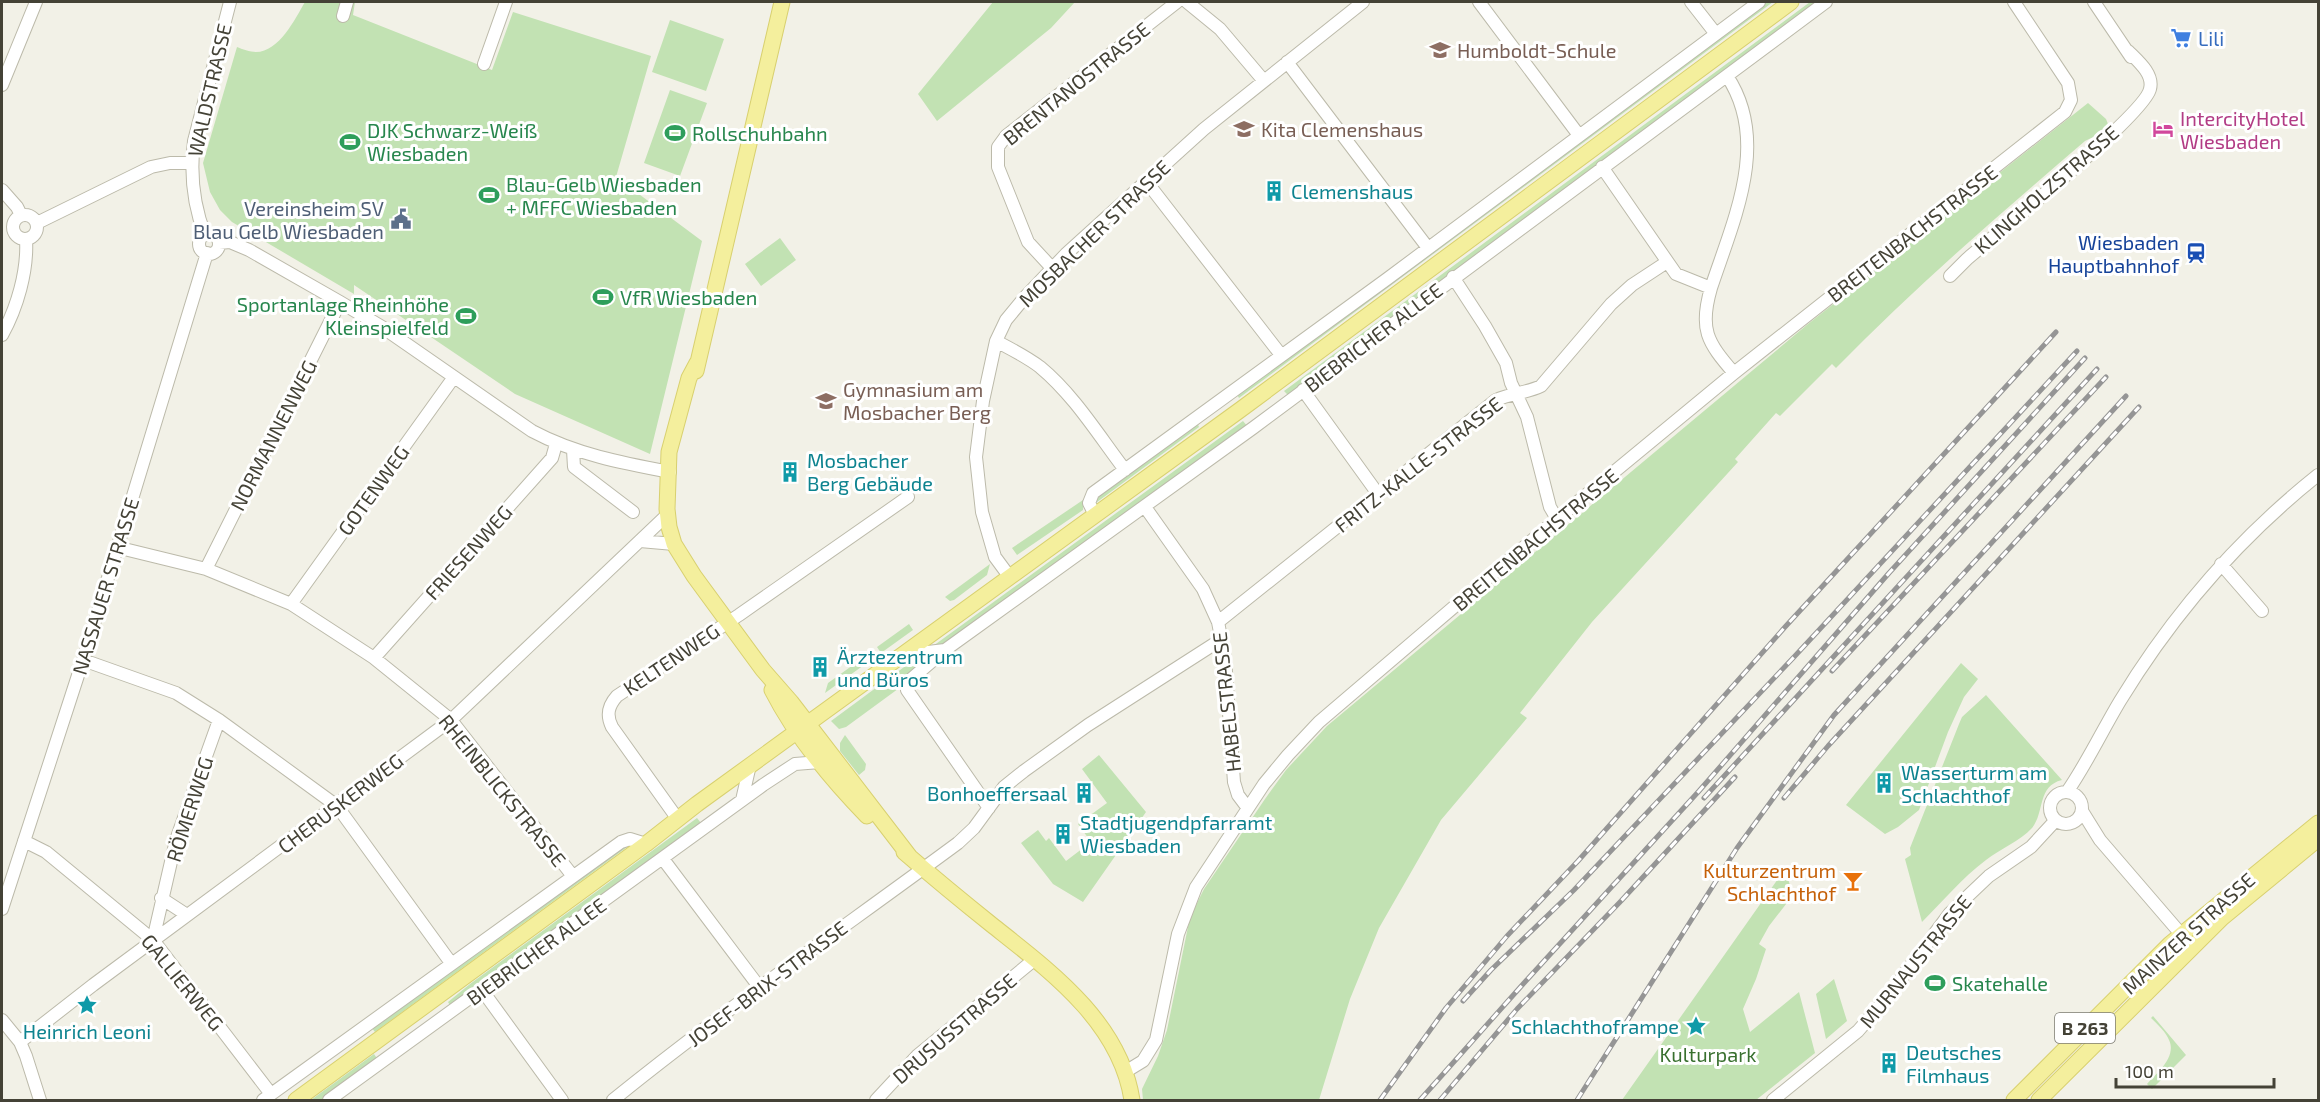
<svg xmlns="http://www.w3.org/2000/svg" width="2320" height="1102" viewBox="0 0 2320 1102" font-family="'Exo 2',sans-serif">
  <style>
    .green { fill: #c2e2b3 }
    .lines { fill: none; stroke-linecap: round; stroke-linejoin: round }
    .minor-casing { stroke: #bcbaaa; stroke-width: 14 }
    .major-casing { stroke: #d8d06f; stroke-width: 17 }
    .minor { stroke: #fff; stroke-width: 12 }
    .major { stroke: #f4ef9d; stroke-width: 15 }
    .rail-casing { stroke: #959595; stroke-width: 5 }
    .rail { stroke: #fff; stroke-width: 3; stroke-dasharray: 9; stroke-linecap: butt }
    .labels { text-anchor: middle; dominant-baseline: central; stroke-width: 6; stroke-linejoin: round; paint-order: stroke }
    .shield { fill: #fff; stroke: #7c7b72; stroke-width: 1.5 }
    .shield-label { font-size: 18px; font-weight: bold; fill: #444236 }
    .shop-label { font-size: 20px; fill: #366cbe; stroke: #fff; text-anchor: start }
    .education-label { font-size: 20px; fill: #785e54; stroke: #fff; text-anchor: start }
    .street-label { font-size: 20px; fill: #444236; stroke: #fff }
    .hotel-label { font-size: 20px; fill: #b23c85; stroke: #fff; text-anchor: start }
    .leisure-label { font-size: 20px; fill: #27864d; stroke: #fff; text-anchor: start }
    .culture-label { font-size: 20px; fill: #0d838f; stroke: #fff; text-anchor: start }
    .service-label { font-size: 20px; fill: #4e5e75; stroke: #fff; text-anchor: end }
    .transit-label { font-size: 20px; fill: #164399; stroke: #fff; text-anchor: end }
    .food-label { font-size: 20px; fill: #c56008; stroke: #fff; text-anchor: end }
    .park-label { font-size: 20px; fill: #39702f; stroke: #fff }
  </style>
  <rect width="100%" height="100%" fill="#f2f1e7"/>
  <path class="green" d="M305 2H355L353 15 492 70 513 12 651 56 616 177 702 241 650 454 515 394 354 285V294L232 222 220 210 210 192 203 163 237 47C242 49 250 52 256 52 279 52 295 19 305 2Z
    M993 2H1075L1051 28 937 121 918 94Z
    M1763 2H1773L1239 398 1236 393Z
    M1810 2H1822L1289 396 1284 391Z
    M670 20 724 39 706 91 652 72Z
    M670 90 707 103 680 176 644 163Z
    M2088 103 2106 119 2108 124C2102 134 2095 136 2085 141 2000 214 1915 287 1836 368L1832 364 1780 416 1776 413 1735 459 1738 462 1592 622 1520 713 1527 718 1441 820 1379 928 1350 999 1319 1100H1143L1142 1089 1158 1056 1167 1030 1190 917 1204 889 1265 799 1286 770 1327 726 1808 324Z
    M780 238 796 260 761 286 745 264Z
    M1243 421 1248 427 944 646H933Z
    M1197 422 1199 427 1093 505V500Z
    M1083 500V510L1017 555 1012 548Z
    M990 564 987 575 954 600 950 601 945 597Z
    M909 624 913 630 881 653 877 647Z
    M867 655 871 660 825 693 828 683Z
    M931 657 902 686 846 727 839 729 831 721 915 659Z
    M1961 663 1978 679 1964 697 1948 732 1919 810 1898 827 1885 834 1846 805Z
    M1986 695 2062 780C2037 786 2045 812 2032 828 2020 841 2000 849 1986 860 1962 878 1943 901 1922 922L1905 859 1911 855 1910 848 1959 724 1962 717Z
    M845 735 866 764 865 770 859 775 840 751V743Z
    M1099 755 1146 812 1083 902 1053 884 1021 843 1038 830 1046 841 1049 838 1066 861 1091 842 1078 824 1107 803 1082 769Z
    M697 818 701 823 451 1007 448 1002 470 984Z
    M630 845 375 1032 371 1027 618 848Z
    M1785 869 1793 895 1769 926 1759 944 1766 949 1756 979 1743 1009 1750 1032 1799 992 1815 1053 1756 1100H1622Z
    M1834 979 1847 1021 1826 1039 1816 994Z
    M2153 1016 2186 1055 2152 1089 2147 1084C2157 1073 2177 1057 2169 1040 2166 1032 2157 1024 2151 1018Z
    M374 1054 378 1060 323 1100H311Z"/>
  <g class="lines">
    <g class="minor-casing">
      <path id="minor" d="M1187 2 1220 29 1264 81
        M1479 2 1578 134
        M1691 2 1716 34
        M2094 2 2131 57
        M343 16 347 2
        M1287 62 1428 248
        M484 64 506 2
        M2 85 36 2
        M1602 167 1676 274 1711 288C1699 329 1707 342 1734 373
        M1146 181 1281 355
        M2 190 17 207 21 215
        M13 227a12 12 0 1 1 24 0a12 12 0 1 1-24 0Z
        M37 223 151 167 170 163H191
        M199 244a10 10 0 1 1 20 0a10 10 0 1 1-20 0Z
        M205 235C193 204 190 173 194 141L230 2
        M219 243 230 242 249 250 340 302 382 327 532 431C575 454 622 463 670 472
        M1052 268 1028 242 998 167V147L1006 136 1177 2
        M1950 276 1967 259C1996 234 2145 114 2150 89 2154 74 2138 61 2128 51
        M1453 277 1485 326 1506 363 1511 383 1527 417 1550 507 1557 519
        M1711 288C1733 221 1771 142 1727 76
        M2 335C17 308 28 271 26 239
        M996 341C1011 349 1027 357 1040 367 1074 395 1099 436 1125 470
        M1303 390 1378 494
        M573 450 574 467 633 512
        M1145 507 1203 589 1218 622 1225 658 1234 782 1238 795 1247 807
        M1095 515 1089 503 1093 493 1387 279 1759 2
        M640 541 674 544
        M116 547 206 569 291 604 374 658 451 720 572 875
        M2221 564 2262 611
        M206 569 340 302
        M1009 576 995 557 982 512 976 457 983 401 996 341 1006 320 1025 297 1066 254 1204 129 1363 2
        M291 604 454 377
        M1218 622 1496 400C1511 393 1527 393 1541 386L1611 304 1632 285 1667 262
        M912 648 928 652 945 650
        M374 658 552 458 556 444
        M83 660 176 693 219 720 337 806 451 963
        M2050 808a16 16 0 1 1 32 0a16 16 0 1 1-32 0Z
        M2067 792C2087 763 2102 731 2120 701 2173 614 2239 538 2318 475
        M742 800 750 765
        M989 808 907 690 910 680 945 650 1253 428 1826 2
        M2082 811 2100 840 2193 948
        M677 818 612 727C606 715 608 706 617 696L739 615 908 497
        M24 841 46 852 153 940 271 1094
        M663 859 760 988
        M161 898 187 915
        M2 909 83 660 207 253
        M153 940 176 840 219 720
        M482 990 562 1100
        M2 1020 20 1042 26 1056 40 1100
        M20 1042 93 985 451 720 667 515
        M1125 1072 1143 1061 1156 1040 1178 934 1196 887 1264 784 1288 755 1319 722 1557 519 1734 373 2065 112 2071 100 2068 83 2014 2
        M263 1100 621 842 630 839 646 844
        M329 1100 763 785 795 764 820 762
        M613 1100C724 1010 843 928 958 843L974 828 1004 787 1024 771 1088 725 1222 639
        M876 1100 917 1056 1035 959
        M1773 1100 1858 1031 1885 1000 1950 913 1989 876 2031 847 2055 821"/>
    </g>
    <g class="major-casing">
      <path id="major" d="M697 363 689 378 669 452 667 509 669 527 674 544 694 576 763 670 791 702 910 857
        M696 371 782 2
        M772 690C796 737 830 778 867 816
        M904 852C933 877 962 901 992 925 1050 971 1120 1022 1132 1100
        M296 1100 646 844 697 804 1240 410 1791 2
        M2014 1100 2170 944 2318 823
        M2039 1100 2222 918 2318 839"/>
    </g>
    <use href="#minor" class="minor"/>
    <use href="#major" class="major"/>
    <g class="rail-casing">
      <path id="rail" d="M1832 671 2106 377
        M1704 798 2097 369
        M1784 798 1828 746 2139 407
        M1463 1001 1491 970 1574 890 1794 657 2077 351
        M1380 1100 1446 1008 1507 936 1578 861 1785 627 2056 332
        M1420 1100 1524 983 1699 791 1889 573 2085 358
        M1440 1100 1517 1009 1621 901 1735 777
        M1577 1100 1737 848 1834 715 2126 396"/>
    </g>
    <use href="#rail" class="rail"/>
  </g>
  <defs>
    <g id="supermarket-bare" transform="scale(1.62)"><path d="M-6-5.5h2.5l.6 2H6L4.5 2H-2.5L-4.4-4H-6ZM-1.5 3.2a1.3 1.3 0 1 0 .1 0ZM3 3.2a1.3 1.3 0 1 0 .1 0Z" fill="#3f7fe0" stroke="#fff" stroke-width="2.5" paint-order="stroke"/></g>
    <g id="school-bare" transform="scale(1.62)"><path d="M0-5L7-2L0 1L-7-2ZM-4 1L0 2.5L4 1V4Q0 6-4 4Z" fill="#8d6e63" stroke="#fff" stroke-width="2.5" paint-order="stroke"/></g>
    <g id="hotel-bare" transform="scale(1.62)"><path d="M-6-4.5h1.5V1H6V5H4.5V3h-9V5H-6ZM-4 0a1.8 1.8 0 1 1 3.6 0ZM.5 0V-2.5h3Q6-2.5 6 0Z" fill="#d1479c" stroke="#fff" stroke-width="2.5" paint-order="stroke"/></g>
    <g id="stadium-bare" transform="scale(1.62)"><path d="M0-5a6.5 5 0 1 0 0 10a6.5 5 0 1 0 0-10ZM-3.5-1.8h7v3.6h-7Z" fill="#2e9e5b" stroke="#fff" stroke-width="2.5" paint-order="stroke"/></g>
    <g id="building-bare" transform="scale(1.62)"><path d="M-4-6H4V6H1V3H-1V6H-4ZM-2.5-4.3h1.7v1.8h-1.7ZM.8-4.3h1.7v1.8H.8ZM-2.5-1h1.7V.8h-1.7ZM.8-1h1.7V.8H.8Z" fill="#0f9aa8" stroke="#fff" stroke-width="2.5" paint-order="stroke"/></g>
    <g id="civic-bare" transform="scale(1.62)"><path d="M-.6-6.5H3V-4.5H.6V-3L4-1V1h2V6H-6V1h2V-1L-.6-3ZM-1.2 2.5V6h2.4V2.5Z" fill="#5c6f8a" stroke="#fff" stroke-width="2.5" paint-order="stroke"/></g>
    <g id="station-bare" transform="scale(1.62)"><path d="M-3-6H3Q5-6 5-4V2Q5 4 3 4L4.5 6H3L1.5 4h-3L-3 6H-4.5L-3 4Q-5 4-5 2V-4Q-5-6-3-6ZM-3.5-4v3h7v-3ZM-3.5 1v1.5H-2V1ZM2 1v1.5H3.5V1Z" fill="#1a4fb4" stroke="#fff" stroke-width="2.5" paint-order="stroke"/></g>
    <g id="bar-bare" transform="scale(1.62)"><path d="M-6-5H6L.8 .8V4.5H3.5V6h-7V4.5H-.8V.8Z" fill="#e8710a" stroke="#fff" stroke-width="2.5" paint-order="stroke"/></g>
    <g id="sight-bare" transform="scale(1.62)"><path d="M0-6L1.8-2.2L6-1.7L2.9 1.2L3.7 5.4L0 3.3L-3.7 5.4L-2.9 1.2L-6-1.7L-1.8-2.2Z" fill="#0f9aa8" stroke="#fff" stroke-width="2.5" paint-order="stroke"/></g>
  </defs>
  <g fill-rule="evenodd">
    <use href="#supermarket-bare" x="2181" y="38"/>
    <use href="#school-bare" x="1440" y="50"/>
    <use href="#school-bare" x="1244" y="129"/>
    <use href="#hotel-bare" x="2163" y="129"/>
    <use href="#stadium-bare" x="675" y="133"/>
    <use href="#stadium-bare" x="350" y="142"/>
    <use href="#building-bare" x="1274" y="191"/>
    <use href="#stadium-bare" x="489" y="195"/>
    <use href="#civic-bare" x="401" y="219"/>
    <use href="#station-bare" x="2196" y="253"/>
    <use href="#stadium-bare" x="603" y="297"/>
    <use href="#stadium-bare" x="466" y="316"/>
    <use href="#school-bare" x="826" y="401"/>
    <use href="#building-bare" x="790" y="472"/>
    <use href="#building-bare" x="820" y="667"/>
    <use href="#building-bare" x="1884" y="783"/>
    <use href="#building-bare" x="1084" y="793"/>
    <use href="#building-bare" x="1063" y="834"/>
    <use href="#bar-bare" x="1853" y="881"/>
    <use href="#stadium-bare" x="1935" y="983"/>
    <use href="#sight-bare" x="87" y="1005"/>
    <use href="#sight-bare" x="1696" y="1026"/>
    <use href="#building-bare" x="1889" y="1063"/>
  </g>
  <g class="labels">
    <rect class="shield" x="2055" y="1013" width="60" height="30" rx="4.5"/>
    <g class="shield-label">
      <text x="2085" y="1028">B 263</text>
    </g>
    <g class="shop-label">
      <text x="2198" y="38">Lili</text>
    </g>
    <g class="education-label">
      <text x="1457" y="50">Humboldt-Schule</text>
      <text x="1261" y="129">Kita Clemenshaus</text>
      <text x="843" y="389">Gymnasium am<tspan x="843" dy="23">Mosbacher Berg</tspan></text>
    </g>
    <g class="street-label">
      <text transform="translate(1076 83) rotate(-39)">BRENTANOSTRASSE</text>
      <text transform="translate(209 90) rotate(-77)">WALDSTRASSE</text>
      <text transform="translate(2046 189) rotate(-41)">KLINGHOLZSTRASSE</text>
      <text transform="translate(1094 233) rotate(-44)">MOSBACHER STRASSE</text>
      <text transform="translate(1912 233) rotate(-38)">BREITENBACHSTRASSE</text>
      <text transform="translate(1373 337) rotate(-37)">BIEBRICHER ALLEE</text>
      <text transform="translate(273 435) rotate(-63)">NORMANNENWEG</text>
      <text transform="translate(1418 464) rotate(-38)">FRITZ-KALLE-STRASSE</text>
      <text transform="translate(373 490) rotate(-54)">GOTENWEG</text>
      <text transform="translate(1535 539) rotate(-40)">BREITENBACHSTRASSE</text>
      <text transform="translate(468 552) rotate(-48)">FRIESENWEG</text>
      <text transform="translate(105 586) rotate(-73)">NASSAUER STRASSE</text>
      <text transform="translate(671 659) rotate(-34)">KELTENWEG</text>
      <text transform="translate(1226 702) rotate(-96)">HABELSTRASSE</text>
      <text transform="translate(503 790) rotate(51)">RHEINBLICKSTRASSE</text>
      <text transform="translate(340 803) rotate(-37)">CHERUSKERWEG</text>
      <text transform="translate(189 809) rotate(-72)">RÖMERWEG</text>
      <text transform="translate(2188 933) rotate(-42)">MAINZER STRASSE</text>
      <text transform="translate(536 951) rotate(-36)">BIEBRICHER ALLEE</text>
      <text transform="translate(1915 961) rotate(-51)">MURNAUSTRASSE</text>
      <text transform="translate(183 982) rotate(51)">GALLIERWEG</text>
      <text transform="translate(767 983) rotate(-37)">JOSEF-BRIX-STRASSE</text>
      <text transform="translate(954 1028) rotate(-41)">DRUSUSSTRASSE</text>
    </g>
    <g class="hotel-label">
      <text x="2180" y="118">IntercityHotel<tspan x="2180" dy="23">Wiesbaden</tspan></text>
    </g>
    <g class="leisure-label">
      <text x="367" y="130">DJK Schwarz-Weiß<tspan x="367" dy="23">Wiesbaden</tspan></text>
      <text x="692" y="133">Rollschuhbahn</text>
      <text x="506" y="184">Blau-Gelb Wiesbaden<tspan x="506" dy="23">+ MFFC Wiesbaden</tspan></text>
      <text x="620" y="297">VfR Wiesbaden</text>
      <text x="449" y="304" text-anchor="end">Sportanlage Rheinhöhe<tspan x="449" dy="23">Kleinspielfeld</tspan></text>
      <text x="1952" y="983">Skatehalle</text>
    </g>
    <g class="culture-label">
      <text x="1291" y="191">Clemenshaus</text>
      <text x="807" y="460">Mosbacher<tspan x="807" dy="23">Berg Gebäude</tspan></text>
      <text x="837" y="656">Ärztezentrum<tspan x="837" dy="23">und Büros</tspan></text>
      <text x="1901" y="772">Wasserturm am<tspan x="1901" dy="23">Schlachthof</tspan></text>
      <text x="1067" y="793" text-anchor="end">Bonhoeffersaal</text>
      <text x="1080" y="822">Stadtjugendpfarramt<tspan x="1080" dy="23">Wiesbaden</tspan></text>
      <text x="1679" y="1026" text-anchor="end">Schlachthoframpe</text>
      <text x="87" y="1031" text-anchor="middle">Heinrich Leoni</text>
      <text x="1906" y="1052">Deutsches<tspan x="1906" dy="23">Filmhaus</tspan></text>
    </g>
    <g class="service-label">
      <text x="384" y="208">Vereinsheim SV<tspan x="384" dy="23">Blau Gelb Wiesbaden</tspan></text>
    </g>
    <g class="transit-label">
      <text x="2179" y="242">Wiesbaden<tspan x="2179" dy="23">Hauptbahnhof</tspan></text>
    </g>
    <g class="food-label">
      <text x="1836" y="870">Kulturzentrum<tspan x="1836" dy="23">Schlachthof</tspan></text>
    </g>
    <g class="park-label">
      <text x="1708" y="1054">Kulturpark</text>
    </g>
  </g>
  <rect width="2320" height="1102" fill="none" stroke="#444236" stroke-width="6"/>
  <path d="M2116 1078v9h158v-9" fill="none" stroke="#444236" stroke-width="3"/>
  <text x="2125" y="1078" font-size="18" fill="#444236" stroke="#ffffff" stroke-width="4.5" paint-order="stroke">100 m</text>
</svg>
